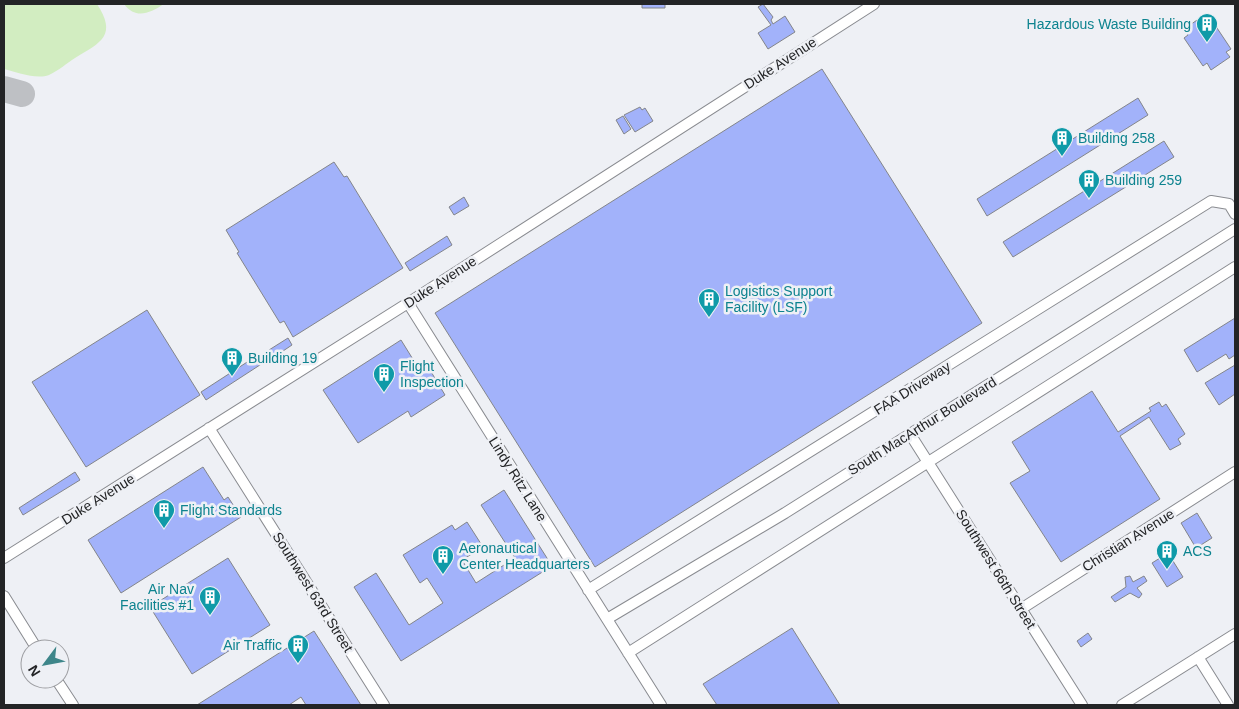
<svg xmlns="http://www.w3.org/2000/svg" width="1239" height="709" viewBox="0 0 1239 709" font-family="Arial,sans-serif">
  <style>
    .green { fill: #d2edc1 }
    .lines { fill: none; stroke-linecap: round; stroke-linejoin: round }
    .taxiway { stroke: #bec0c4; stroke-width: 26 }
    .building { fill: #a2b2fa; stroke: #83858a }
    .minor-casing { stroke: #898b90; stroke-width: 12 }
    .minor { stroke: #fff; stroke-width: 10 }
    .labels { text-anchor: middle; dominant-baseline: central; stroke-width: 5; stroke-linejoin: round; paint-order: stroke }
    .culture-label { font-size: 14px; fill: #0d838f; stroke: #eef0f5; text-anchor: start }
    .street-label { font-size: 14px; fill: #232426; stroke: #eef0f5 }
  </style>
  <rect width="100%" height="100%" fill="#eef0f5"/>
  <path class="green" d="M4 4H97C117 35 102 42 75 58 67 63 58 71 49 75 36 80 17 72 4 69Z
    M124 4H164C150 13 136 20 124 4Z"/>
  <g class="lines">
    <path class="taxiway" d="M4 89 22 94"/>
  </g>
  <path class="building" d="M642 4H665V8H642Z
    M763 4 773 17 771 20 773 24 785 16 795 32 768 49 758 33 771 25 758 7Z
    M1203 16 1206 22 1211 19 1231 49 1226 52 1230 57 1211 70 1207 63 1203 66 1184 38 1188 35 1184 29Z
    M822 69 982 323 595 567 435 313Z
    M1138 98 1148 115 987 216 977 199Z
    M640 107 642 110 645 108 653 121 635 132 624 115Z
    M623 116 631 129 624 134 616 120Z
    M1164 141 1174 157 1013 257 1003 242Z
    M334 162 344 177 347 176 403 268 293 337 284 321 280 323 237 253 239 252 226 230Z
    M464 197 469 206 454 215 449 207Z
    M447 236 452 245 410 271 405 263Z
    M147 310 200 395 86 467 32 382Z
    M1235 318V355L1229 359 1226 354 1197 372 1184 350Z
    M288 338 292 345 274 357 269 350Z
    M401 340 419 369 427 365 445 395 411 417 408 411 358 443 323 390Z
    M258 355 263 363 206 400 201 392Z
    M1235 365V394L1219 405 1205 383Z
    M1092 391 1118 432 1151 411 1149 408 1159 402 1162 407 1166 404 1185 434 1178 439 1181 444 1170 450 1149 417 1120 436 1160 499 1061 562 1010 483 1030 471 1012 442Z
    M203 467 224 500 228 497 241 517 121 593 88 540Z
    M75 472 80 480 23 515 19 508Z
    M504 490 552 566 401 661 354 587 376 573 409 625 443 603 427 578 420 583 403 555 452 525 455 530 467 522 483 547 462 560 476 583 515 558 481 505Z
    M1197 513 1212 538 1196 548 1181 523Z
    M1168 553 1183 577 1167 587 1152 563Z
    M228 558 270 625 192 674 150 607Z
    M1130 576 1133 582 1144 576 1147 581 1137 588 1142 594 1139 598 1130 593 1115 602 1111 597 1126 587 1125 577Z
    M792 628 840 705H717L703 684Z
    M314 631 361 705H306L301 697 289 705H197Z
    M1088 633 1092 639 1081 647 1077 641Z"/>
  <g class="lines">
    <g class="minor-casing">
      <path id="minor" d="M408 303 661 705
        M209 428 384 705
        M910 434 1082 705
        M4 558 408 303 874 4
        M588 590 1211 201 1229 204 1235 214
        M4 596 37 649
        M1021 609 1235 472
        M607 619 785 513 1235 229
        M628 653 1235 267
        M1198 657 1228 705
        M56 679 73 705
        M1122 705 1235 634"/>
    </g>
    <use href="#minor" class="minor"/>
  </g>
  <defs>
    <g id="building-pin" transform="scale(1.125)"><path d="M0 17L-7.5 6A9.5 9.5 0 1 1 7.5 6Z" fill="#0f9aa8" stroke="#eef0f5"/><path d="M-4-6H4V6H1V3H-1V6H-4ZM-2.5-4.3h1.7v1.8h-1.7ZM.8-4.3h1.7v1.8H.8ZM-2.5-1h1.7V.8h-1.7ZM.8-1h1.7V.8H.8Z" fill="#fff"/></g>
  </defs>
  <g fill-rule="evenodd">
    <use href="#building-pin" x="1207" y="24"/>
    <use href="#building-pin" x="1062" y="138"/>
    <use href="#building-pin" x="1089" y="180"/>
    <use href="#building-pin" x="709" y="299"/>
    <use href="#building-pin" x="232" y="358"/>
    <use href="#building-pin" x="384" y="374"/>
    <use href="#building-pin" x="164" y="510"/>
    <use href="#building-pin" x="1167" y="551"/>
    <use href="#building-pin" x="443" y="556"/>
    <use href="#building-pin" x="210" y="597"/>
    <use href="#building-pin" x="298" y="645"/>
  </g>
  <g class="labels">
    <g class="culture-label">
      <text x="1191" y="24" text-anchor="end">Hazardous Waste Building</text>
      <text x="1078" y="138">Building 258</text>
      <text x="1105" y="180">Building 259</text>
      <text x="725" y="291">Logistics Support<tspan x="725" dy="16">Facility (LSF)</tspan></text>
      <text x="248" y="358">Building 19</text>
      <text x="400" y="366">Flight<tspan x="400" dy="16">Inspection</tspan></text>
      <text x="180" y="510">Flight Standards</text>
      <text x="459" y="548">Aeronautical<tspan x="459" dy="16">Center Headquarters</tspan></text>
      <text x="1183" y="551">ACS</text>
      <text x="194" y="589" text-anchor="end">Air Nav<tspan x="194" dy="16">Facilities #1</tspan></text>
      <text x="282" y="645" text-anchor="end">Air Traffic</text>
    </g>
    <g class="street-label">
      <text transform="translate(780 63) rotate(-33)">Duke Avenue</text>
      <text transform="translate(440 282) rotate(-33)">Duke Avenue</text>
      <text transform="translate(912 388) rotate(-32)">FAA Driveway</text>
      <text transform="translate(922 426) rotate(-32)">South MacArthur Boulevard</text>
      <text transform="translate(518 479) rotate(58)">Lindy Ritz Lane</text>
      <text transform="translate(98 499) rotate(-32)">Duke Avenue</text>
      <text transform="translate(1128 540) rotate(-32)">Christian Avenue</text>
      <text transform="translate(996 569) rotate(58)">Southwest 66th Street</text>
      <text transform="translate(313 592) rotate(58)">Southwest 63rd Street</text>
    </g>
  </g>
  <rect width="1239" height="709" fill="none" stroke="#232426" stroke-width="10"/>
  <g transform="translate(45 664) rotate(238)"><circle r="24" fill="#eef0f5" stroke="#9d9ea2"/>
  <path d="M0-4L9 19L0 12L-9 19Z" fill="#3e868a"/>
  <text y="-8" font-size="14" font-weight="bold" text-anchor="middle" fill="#232426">N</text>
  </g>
</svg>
